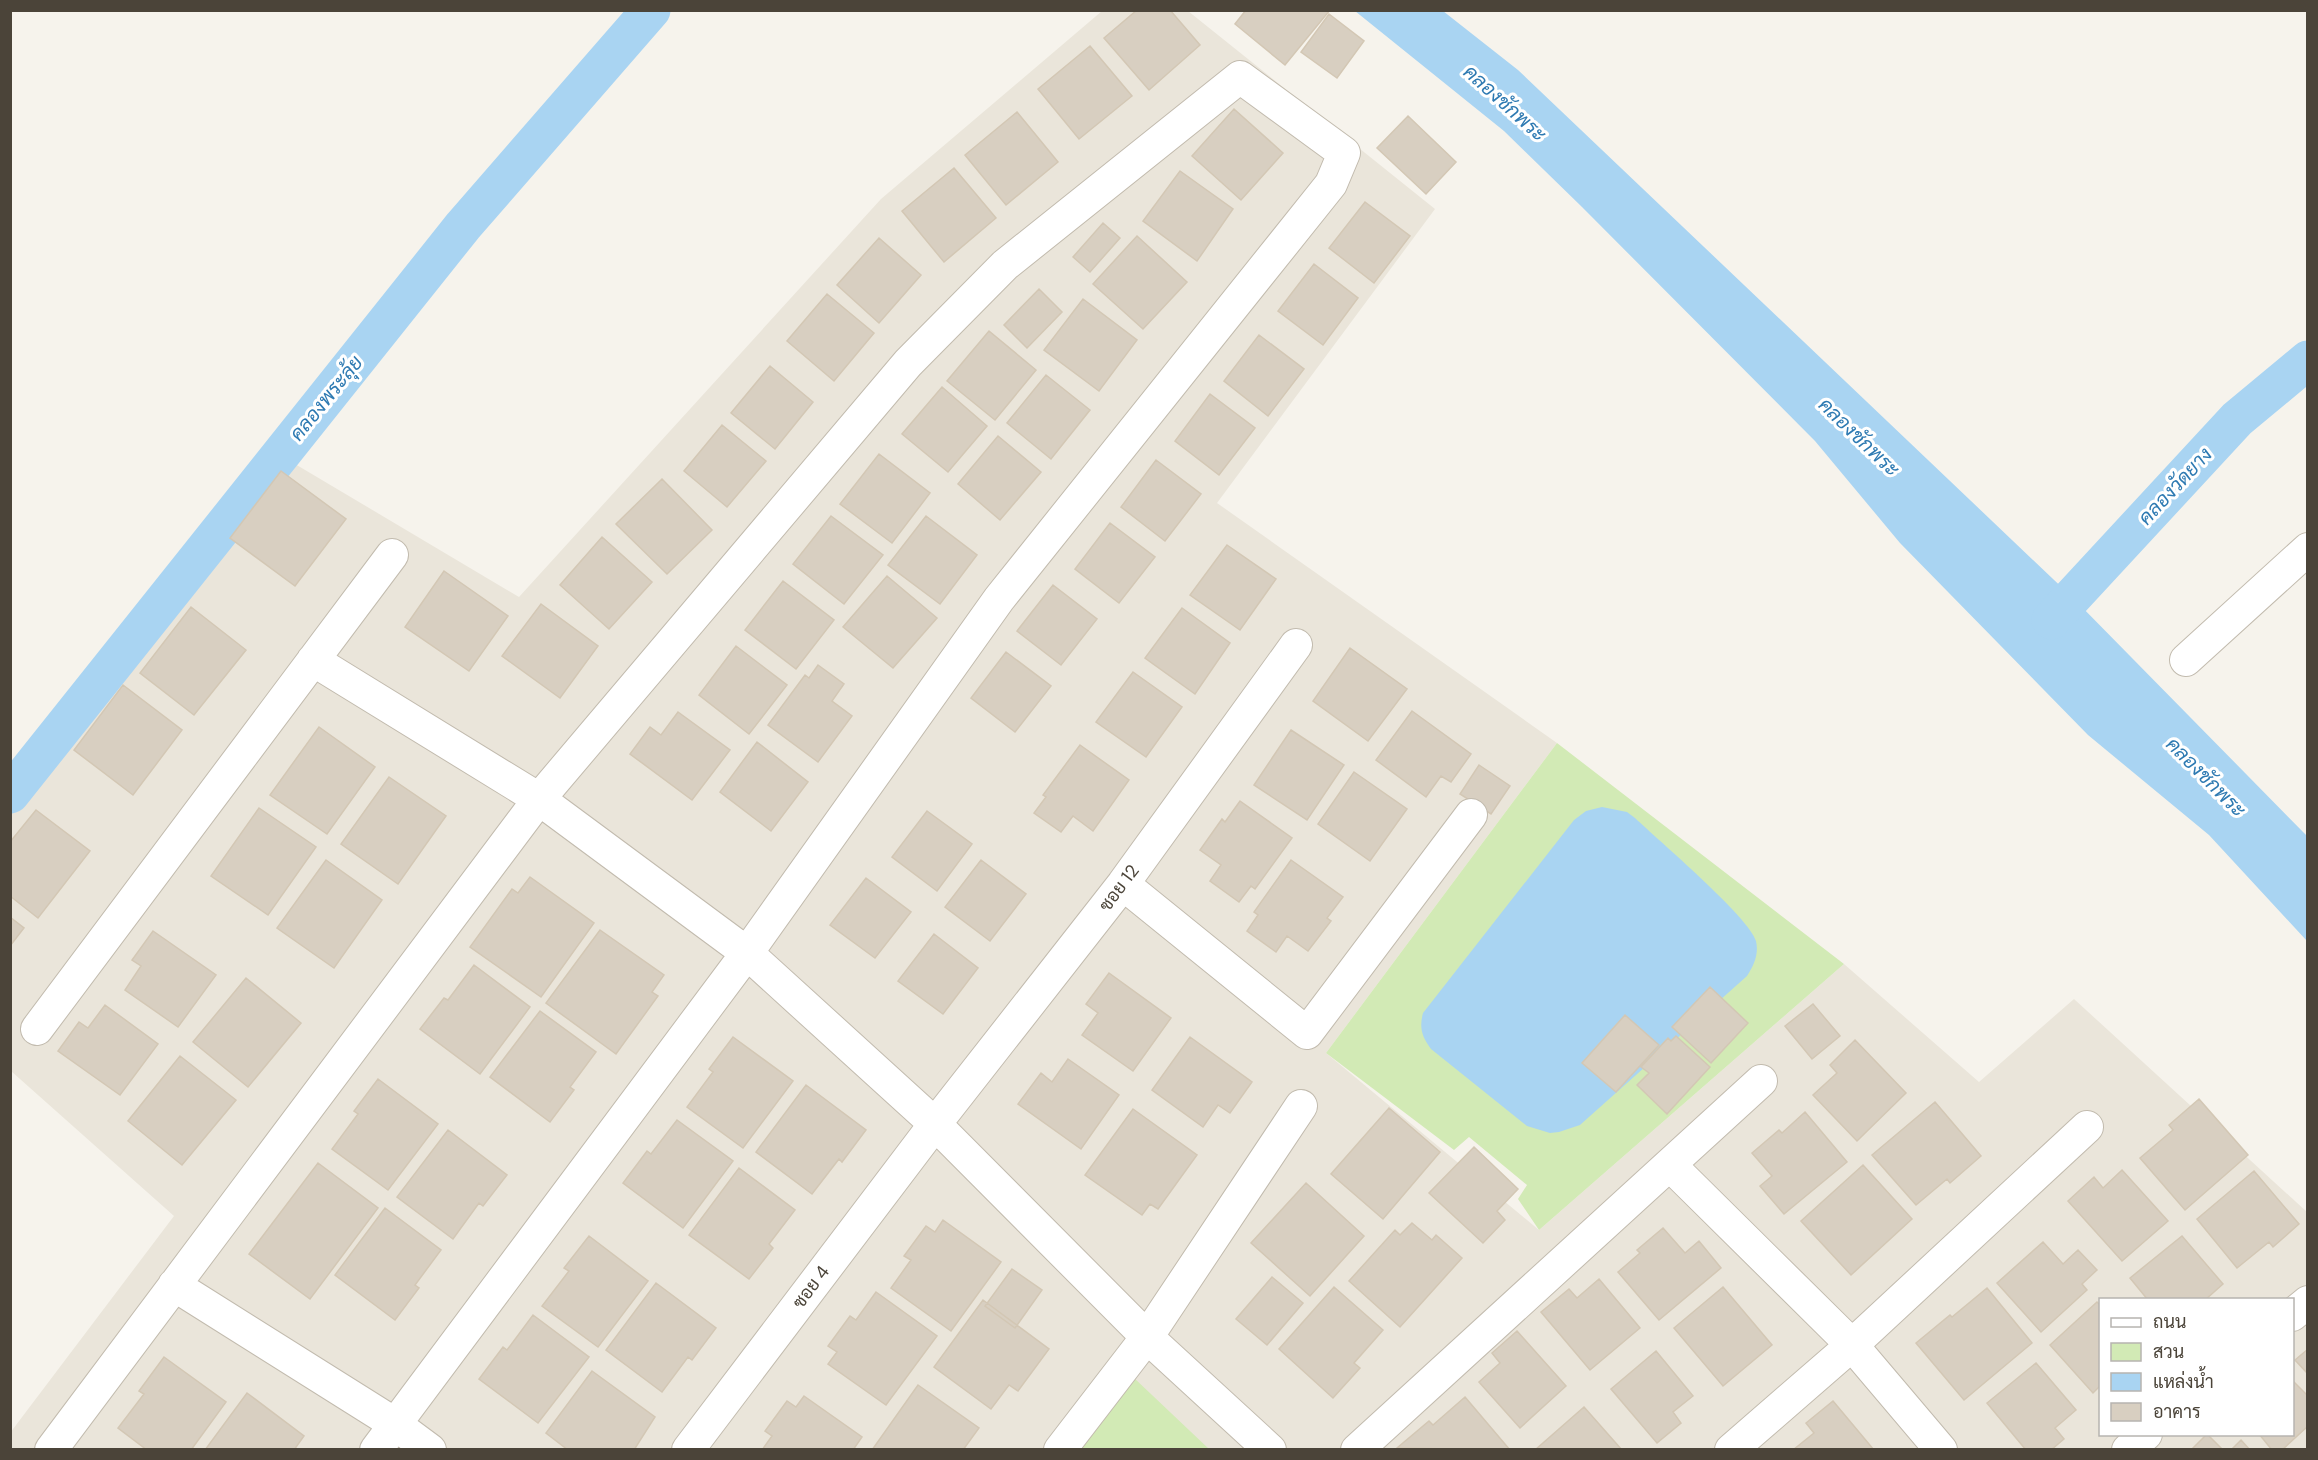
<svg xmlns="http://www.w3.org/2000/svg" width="2318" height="1460" viewBox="0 0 2318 1460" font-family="'DM Sans',Sarabun,sans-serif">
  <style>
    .residential { fill: #eae5da; fill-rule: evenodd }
    .green { fill: #d2eab5 }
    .water { fill: #a9d4f2 }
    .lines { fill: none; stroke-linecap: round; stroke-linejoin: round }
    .canal { stroke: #a9d4f2; stroke-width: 39 }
    .building { fill: #d8cfc1; stroke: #d3c7b4; stroke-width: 1.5 }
    .minor-casing { stroke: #c2bbae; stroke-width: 34 }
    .minor { stroke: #fff; stroke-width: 32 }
    .labels { text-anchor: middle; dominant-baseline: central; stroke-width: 6; stroke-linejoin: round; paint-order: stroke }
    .street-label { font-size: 18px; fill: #4b4439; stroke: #fff }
    .water-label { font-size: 20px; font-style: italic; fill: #2e7ab2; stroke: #fff }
  </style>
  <rect width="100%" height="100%" fill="#f6f3ec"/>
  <path class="residential" d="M1102 11H1188L1435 209 1217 503 1557 743 1326 1053 1539 1230 1844 964 1979 1082 2074 999 2307 1212V1449L11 1450 10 1433 174 1216 11 1071V808L295 464 519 597 881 199ZM2100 1300H2292V1434H2100Z"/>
  <path class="green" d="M1557 743 1844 964 1539 1230 1518 1199 1527 1185 1469 1137 1454 1150 1326 1053Z
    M1133 1377 1209 1449 1078 1450Z"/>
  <path class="water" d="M1355 11H1443L1518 70 2073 598 2307 836V941L2209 835 2088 735 1900 543 1815 441 1582 207 1504 131Z
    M1602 807 1627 812 1635 818C1657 839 1750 918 1756 941 1759 954 1754 965 1747 976L1580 1125 1559 1132 1550 1133 1527 1126 1431 1049C1422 1037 1419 1028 1423 1013L1574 820 1586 811Z"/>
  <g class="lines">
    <path class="canal" d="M2051 620 2237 419 2308 360
      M10 794 463 226 651 10"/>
  </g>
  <path class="building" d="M1137 10H1170L1200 45 1149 90 1104 38Z
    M1246 10H1330L1285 65 1235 24Z
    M1329 14 1364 41 1337 78 1301 52Z
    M1090 46 1132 96 1079 139 1038 89Z
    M1234 109 1283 153 1241 200 1192 156Z
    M1017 112 1058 162 1006 205 965 155Z
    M1408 116 1456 162 1426 194 1377 148Z
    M954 168 996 218 944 262 902 211Z
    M1180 171 1233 209 1197 261 1143 221Z
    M1365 202 1410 236 1374 283 1329 248Z
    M1103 223 1120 238 1090 272 1073 257Z
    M1137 236 1187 282 1143 329 1093 284Z
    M879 238 921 275 879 323 837 285Z
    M1314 264 1358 298 1323 345 1278 311Z
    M1039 289 1062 312 1027 348 1004 325Z
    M827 294 874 333 834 381 787 341Z
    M1083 299 1137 340 1099 391 1044 350Z
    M989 331 1036 370 995 420 947 381Z
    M1259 335 1304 369 1268 416 1224 381Z
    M770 366 813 402 775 449 731 413Z
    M1046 375 1090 410 1051 459 1007 423Z
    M942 387 987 426 948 472 902 434Z
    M1210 394 1255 428 1219 475 1175 441Z
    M722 425 766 461 727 507 684 471Z
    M998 436 1041 472 1000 520 958 484Z
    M879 454 930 493 892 543 840 504Z
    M1156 460 1201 494 1165 541 1121 507Z
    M281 471 346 519 295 586 230 538Z
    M662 479 712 530 667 574 616 524Z
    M831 516 883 555 844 604 793 564Z
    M926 516 977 555 940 604 888 565Z
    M1110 523 1155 557 1119 603 1075 569Z
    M602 537 652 582 609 629 560 585Z
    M1227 545 1276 579 1240 630 1190 595Z
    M444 571 508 616 469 671 405 627Z
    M887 576 937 618 893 668 843 627Z
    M783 581 834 620 796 669 745 630Z
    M1053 585 1097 619 1061 665 1017 631Z
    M541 604 598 646 560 698 502 656Z
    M191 607 246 650 194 715 140 673Z
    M1182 608 1230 643 1195 694 1145 658Z
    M736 646 787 685 749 734 699 695Z
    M1350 648 1407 689 1368 741 1313 701Z
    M1006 652 1051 686 1015 732 971 698Z
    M818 665 844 684 832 701 852 716 818 762 768 725 805 675 809 678Z
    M1133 672 1182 707 1146 757 1096 722Z
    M123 685 182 730 133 795 74 750Z
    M1412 711 1471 754 1451 782 1441 776 1426 797 1376 760Z
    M678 712 730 750 692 800 630 754 650 727 661 735Z
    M319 727 375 767 327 834 270 795Z
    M1291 730 1344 765 1307 820 1254 785Z
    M757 742 808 782 771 831 720 792Z
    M1080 745 1129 780 1093 831 1073 816 1061 832 1034 813 1046 797 1043 795Z
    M1479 765 1510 786 1491 814 1460 794Z
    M1354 772 1407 809 1370 861 1318 824Z
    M389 777 446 816 398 884 341 844Z
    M1240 801 1292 838 1255 889 1251 886 1239 902 1210 881 1221 865 1200 850 1222 819 1225 822Z
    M259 808 316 847 268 915 211 876Z
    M36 810 90 851 38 918 10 896V842Z
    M927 811 972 844 937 891 892 857Z
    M326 860 382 900 334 968 277 928Z
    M981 860 1026 894 990 941 945 907Z
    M1291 860 1343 897 1327 918 1331 921 1308 951 1287 936 1276 952 1247 931 1258 915 1254 912Z
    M530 877 594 923 541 997 470 947 512 889 518 893Z
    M866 878 911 912 875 958 830 925Z
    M10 917 24 928 10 946Z
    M600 930 664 975 652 992 658 996 616 1054 546 1003Z
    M153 931 216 975 178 1027 125 990 141 966 132 960Z
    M934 934 978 968 943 1014 898 981Z
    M474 965 530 1007 480 1074 420 1029 444 998 448 1000Z
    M1109 973 1171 1018 1133 1071 1082 1035 1098 1013 1086 1004Z
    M246 978 301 1023 248 1087 193 1042Z
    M1710 987 1748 1023 1711 1063 1672 1027Z
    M1813 1004 1840 1036 1812 1059 1785 1026Z
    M105 1005 158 1044 120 1095 58 1051 79 1022 88 1028Z
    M540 1011 596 1052 570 1087 574 1090 550 1122 490 1077Z
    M1625 1015 1659 1045 1616 1092 1582 1063Z
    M1676 1036 1710 1067 1667 1114 1637 1085 1649 1073 1641 1067 1668 1038 1671 1041Z
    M733 1037 793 1081 743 1148 687 1107 713 1072 709 1069Z
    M1190 1037 1252 1082 1230 1113 1218 1105 1203 1127 1152 1090Z
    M1855 1040 1906 1093 1857 1141 1813 1095 1837 1073 1830 1065Z
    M180 1056 236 1100 182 1165 128 1121Z
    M1068 1059 1119 1095 1081 1149 1018 1104 1041 1073 1052 1082Z
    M378 1079 438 1124 388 1190 332 1149 358 1114 354 1111Z
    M806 1085 866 1130 842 1162 839 1159 812 1194 756 1152Z
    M2199 1099 2248 1155 2185 1210 2140 1158 2173 1130 2169 1125Z
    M1935 1102 1981 1156 1950 1183 1947 1179 1916 1205 1872 1155Z
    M1389 1108 1440 1152 1383 1219 1331 1174Z
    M1133 1109 1197 1155 1158 1209 1150 1204 1142 1215 1085 1175Z
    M1805 1112 1847 1162 1784 1214 1760 1186 1772 1176 1752 1153 1779 1130 1782 1133Z
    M677 1120 733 1161 683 1228 623 1183 647 1151 651 1154Z
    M448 1130 507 1175 483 1206 479 1203 453 1239 397 1197Z
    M1474 1147 1518 1189 1497 1211 1505 1220 1483 1243 1429 1193Z
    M318 1163 378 1208 310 1299 249 1254Z
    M1863 1165 1912 1219 1851 1275 1801 1221Z
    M739 1168 795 1210 769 1244 773 1248 749 1279 689 1235Z
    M2122 1170 2168 1221 2122 1261 2068 1201 2094 1177 2103 1188Z
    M2254 1171 2299 1224 2273 1247 2269 1242 2237 1268 2197 1219Z
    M1306 1183 1364 1236 1310 1296 1251 1243Z
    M385 1208 441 1250 415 1285 419 1288 395 1320 335 1275Z
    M943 1220 1001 1262 951 1331 891 1288 911 1260 904 1256 926 1226 935 1232Z
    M1412 1223 1432 1240 1436 1235 1462 1258 1400 1327 1349 1281 1395 1230 1400 1235Z
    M1663 1228 1685 1253 1699 1241 1721 1268 1659 1320 1618 1272 1640 1253 1637 1250Z
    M589 1236 648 1281 598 1347 542 1306 569 1271 564 1268Z
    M2182 1236 2223 1284 2205 1300H2148L2130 1278Z
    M2043 1242 2063 1264 2078 1250 2097 1270 2082 1284 2087 1290 2041 1332 1997 1283Z
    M1012 1269 1042 1290 1015 1328 985 1306Z
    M1272 1277 1303 1303 1267 1345 1236 1319Z
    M1599 1279 1640 1328 1590 1370 1541 1312 1569 1289 1577 1298Z
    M656 1283 716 1328 692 1360 688 1357 662 1392 606 1350Z
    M1334 1287 1383 1330 1354 1363 1360 1368 1333 1398 1279 1349Z
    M1723 1287 1772 1345 1723 1386 1674 1328Z
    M1987 1288 2032 1343 1964 1400 1916 1343 1950 1315 1952 1317Z
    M876 1292 937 1336 886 1405 828 1364 837 1352 828 1346 850 1316 856 1320Z
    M983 1300 1049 1349 1018 1391 1009 1385 991 1409 934 1367Z
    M2097 1302 2100 1305V1386L2093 1393 2050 1345Z
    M533 1315 589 1357 538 1423 479 1379 503 1347 507 1350Z
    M1517 1331 1566 1386 1520 1428 1479 1382 1500 1363 1492 1353Z
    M2308 1349V1374L2295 1360Z
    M1656 1351 1693 1396 1673 1412 1681 1423 1657 1443 1611 1389Z
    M164 1357 226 1402 191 1450H147L118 1428 144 1394 139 1391Z
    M2036 1363 2076 1410 2055 1428 2064 1439 2051 1450H2026L1987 1403Z
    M592 1371 655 1417 634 1450H568L546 1433Z
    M2292 1380 2308 1396V1426L2282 1450H2272L2259 1434H2292Z
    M918 1385 979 1428 963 1450H872Z
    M247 1393 304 1436 294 1450H205Z
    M804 1396 862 1437 853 1450H762L772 1436 765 1431 787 1401 796 1407Z
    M1465 1397 1510 1450 1397 1448 1429 1421 1433 1425Z
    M1833 1401 1874 1450H1793L1814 1433 1806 1423Z
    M1584 1407 1622 1450H1535Z
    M2207 1434 2223 1450H2191Z
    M2241 1440 2250 1450H2231Z"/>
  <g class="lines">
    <g class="minor-casing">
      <path id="minor" d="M313 660 539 799 747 953 935 1124 1147 1337 1270 1450
        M2186 660 2308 549
        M1123 884 1307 1033 1471 815
        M37 1029 392 555
        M1670 1165 1852 1345 1941 1450
        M174 1285 395 1424 430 1450
        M2292 1315 2308 1302
        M51 1450 539 799 908 363 1005 265 1240 77 1344 153 1331 184 999 599 747 953 376 1450
        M688 1450 935 1124 1123 884 1296 645
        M1060 1450 1147 1337 1301 1106
        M1357 1450 1761 1081
        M1731 1450 1852 1345 2087 1127
        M2128 1450 2146 1434"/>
    </g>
    <use href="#minor" class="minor"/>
  </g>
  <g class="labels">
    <g class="street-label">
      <text transform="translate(1119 888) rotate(-53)">ซอย 12</text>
      <text transform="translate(811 1287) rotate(-53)">ซอย 4</text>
    </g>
    <g class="water-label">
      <text transform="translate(1505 103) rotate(42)">คลองชักพระ</text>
      <text transform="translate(326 398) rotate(-51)">คลองพระลุ้ย</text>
      <text transform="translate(1859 437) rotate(44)">คลองชักพระ</text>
      <text transform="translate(2175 486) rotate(-47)">คลองวัดยาง</text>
      <text transform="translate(2206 777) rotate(45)">คลองชักพระ</text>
    </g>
  </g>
  <rect width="2318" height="1460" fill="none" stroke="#4b4439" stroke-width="24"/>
  <rect x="2099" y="1298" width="195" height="138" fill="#ffffff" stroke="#b7b4b0" stroke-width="1.5"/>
  <rect x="2111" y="1318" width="30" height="9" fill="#ffffff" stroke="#b7b4b0" stroke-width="1.5"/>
  <text x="2153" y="1328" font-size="18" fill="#4b4439">ถนน</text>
  <rect x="2111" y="1343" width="30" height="18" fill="#d2eab5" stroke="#b7b4b0" stroke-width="1.5"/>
  <text x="2153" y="1358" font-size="18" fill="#4b4439">สวน</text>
  <rect x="2111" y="1373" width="30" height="18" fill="#a9d4f2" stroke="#b7b4b0" stroke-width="1.5"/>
  <text x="2153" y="1388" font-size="18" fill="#4b4439">แหล่งน้ำ</text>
  <rect x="2111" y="1403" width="30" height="18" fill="#d8cfc1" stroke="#b7b4b0" stroke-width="1.5"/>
  <text x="2153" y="1418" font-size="18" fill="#4b4439">อาคาร</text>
</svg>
